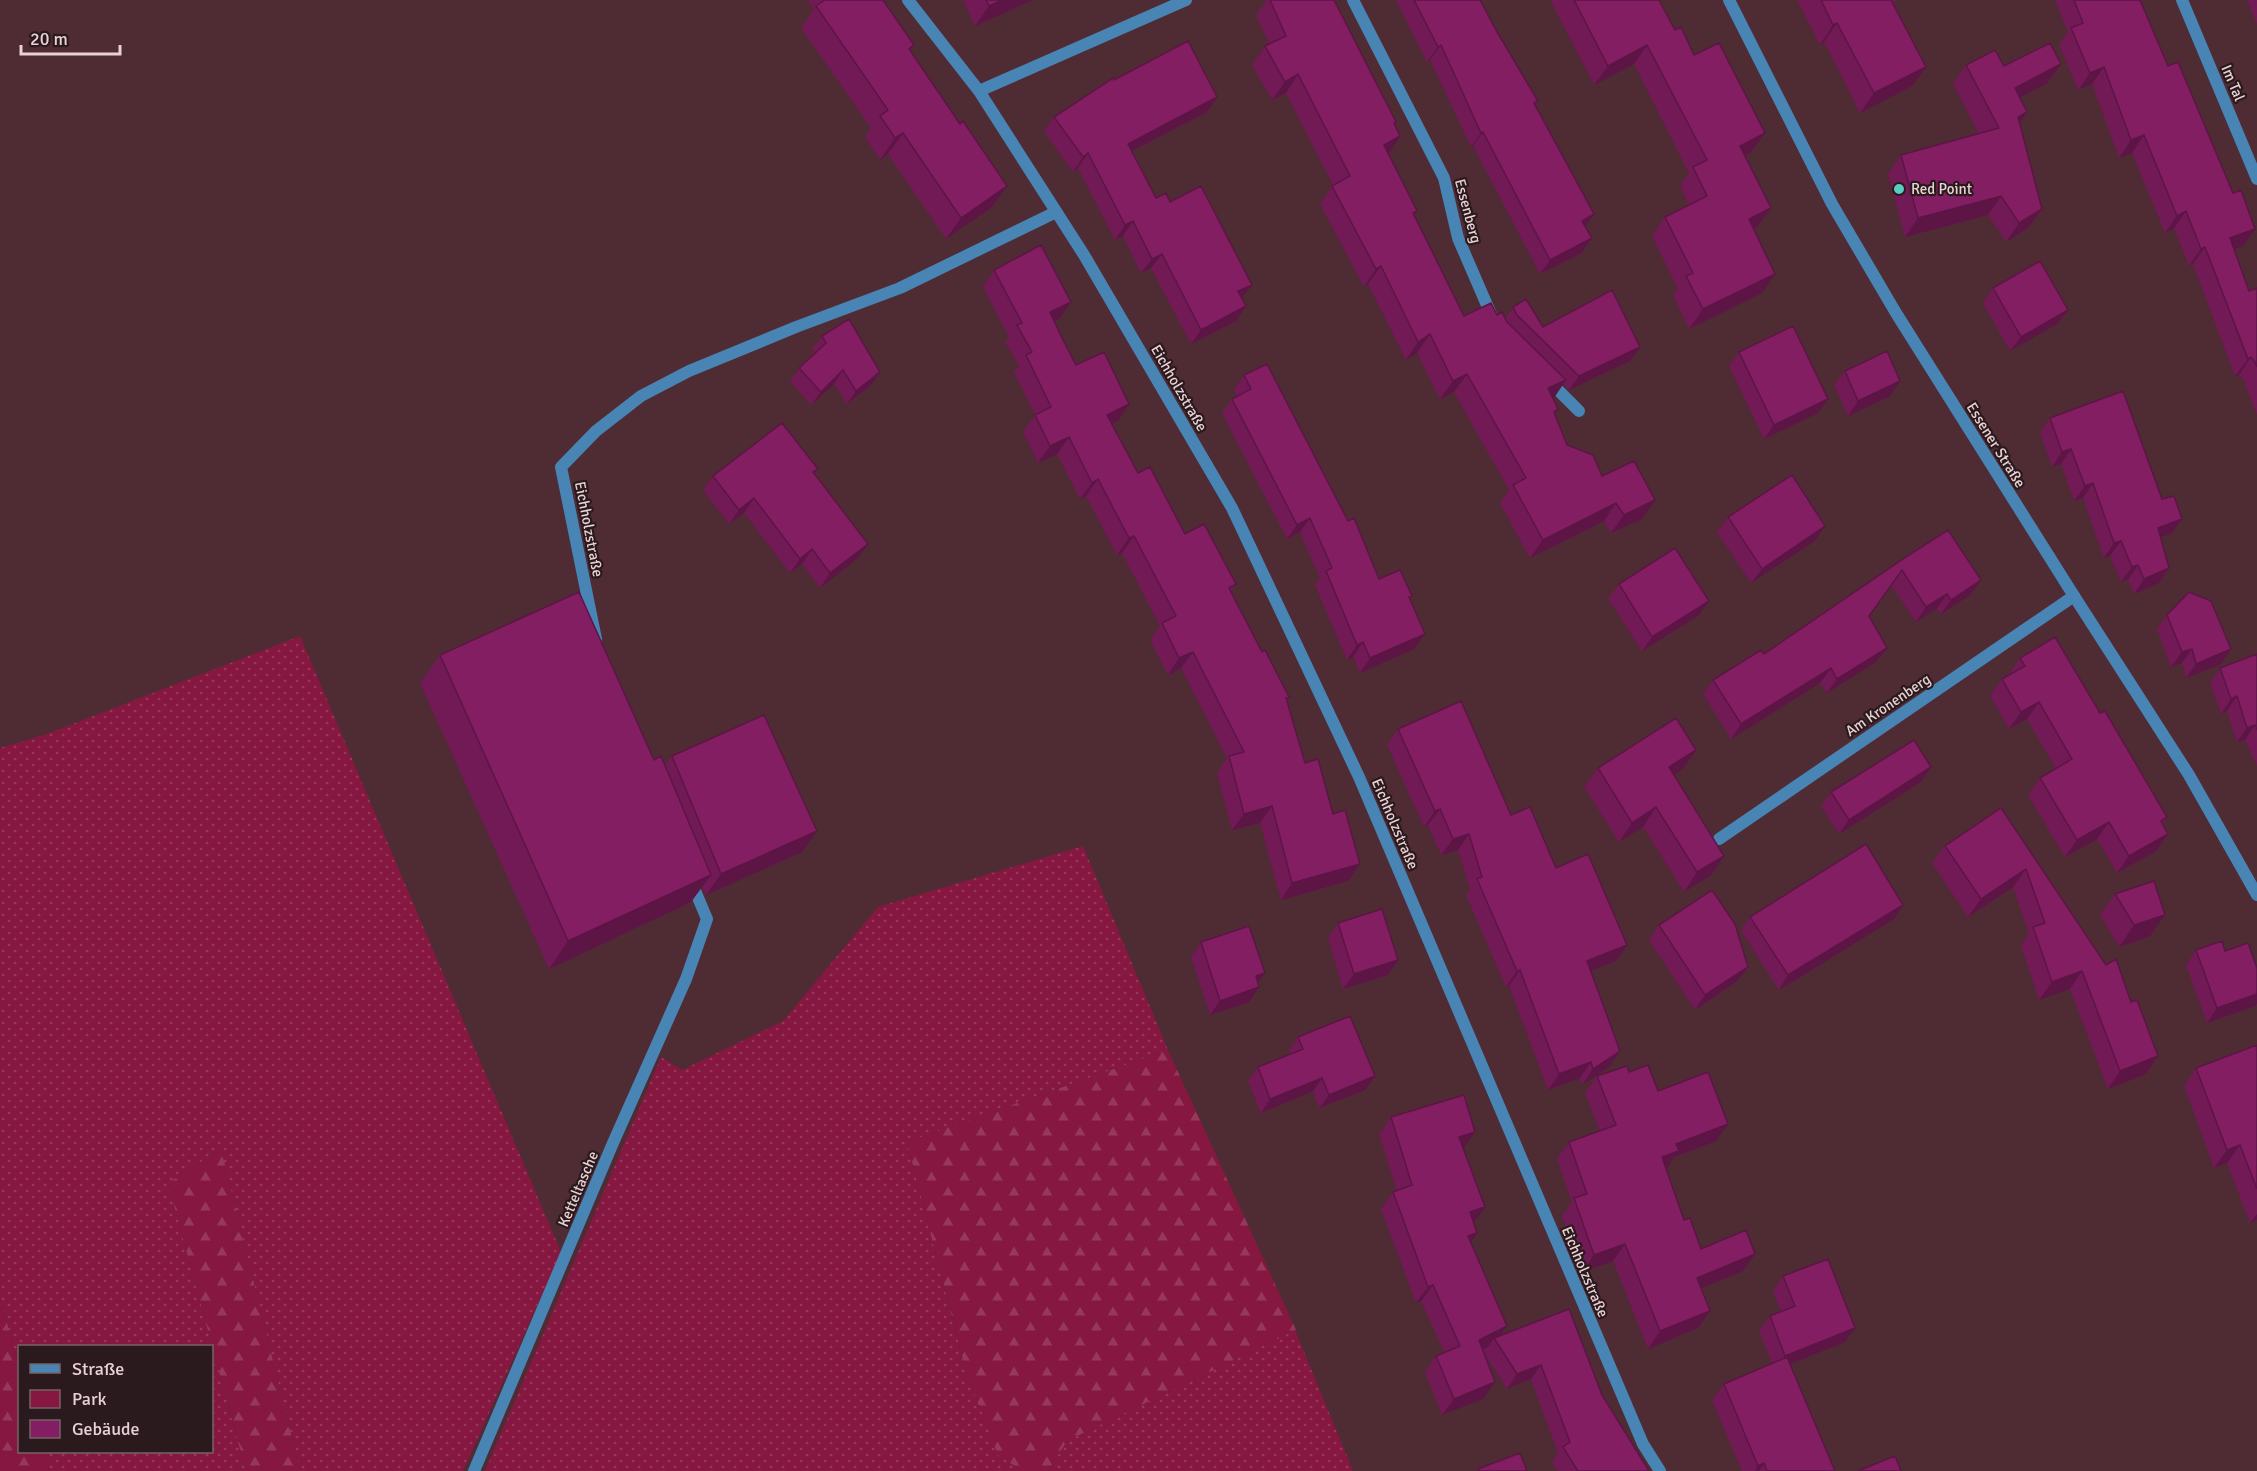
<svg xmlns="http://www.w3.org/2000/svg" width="2257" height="1471" viewBox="0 0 2257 1471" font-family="Signika,sans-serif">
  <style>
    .green { fill: url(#green-dots) }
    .forest { fill: url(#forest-firs) }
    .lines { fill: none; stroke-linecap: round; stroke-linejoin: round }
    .service { stroke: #4884b4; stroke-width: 12 }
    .minor { stroke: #4884b4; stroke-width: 12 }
    .tertiary { stroke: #4884b4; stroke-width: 12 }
    .wall { fill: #721a55 }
    .shaded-wall { fill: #5c1545 }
    .building { fill: #841e63; stroke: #5c1545; stroke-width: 1.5 }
    .poi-dot { fill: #58cec0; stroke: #2a1a1d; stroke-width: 2 }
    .labels { text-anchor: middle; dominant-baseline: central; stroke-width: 4.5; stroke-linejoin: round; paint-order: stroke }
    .street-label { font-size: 15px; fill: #e9d1d5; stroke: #2a1a1d }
    .poi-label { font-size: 15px; fill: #e9d1d5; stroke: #2a1a1d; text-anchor: start }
  </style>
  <defs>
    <pattern id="green-dots" width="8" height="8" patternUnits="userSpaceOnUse" patternTransform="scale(1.5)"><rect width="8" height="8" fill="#851740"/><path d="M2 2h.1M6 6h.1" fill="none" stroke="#96385b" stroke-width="1.8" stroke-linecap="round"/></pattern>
    <pattern id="forest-firs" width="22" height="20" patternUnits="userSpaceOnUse" patternTransform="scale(1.5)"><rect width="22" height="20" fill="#851740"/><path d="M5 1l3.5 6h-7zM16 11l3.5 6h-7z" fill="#96385b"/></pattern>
  </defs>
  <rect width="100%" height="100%" fill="#4f2b34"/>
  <path class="green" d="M300 636 561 1252 463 1471H300L221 1149 168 1183 246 1471H50L44 1452H212V1346H20L19 1366 0 1298V748L47 734Z
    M1083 846 1168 1050 907 1142 967 1376 999 1454 1023 1471H485L661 1057 682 1070 783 1021 878 907Z
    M1295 1330 1353 1471H1048L1067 1441Z"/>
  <path class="forest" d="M1168 1050 1296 1330 1067 1441 1048 1471H1022L998 1455 967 1375 907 1142Z
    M221 1149 300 1471H246L168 1183Z
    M0 1298 19 1366 20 1452H44L50 1471H0Z"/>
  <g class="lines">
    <path class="service" d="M596 639 561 467 596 431 641 396 689 371 796 327 900 288 1056 212
      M474 1471 613 1143 686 979 707 919 691 881"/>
    <path class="minor" d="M908 0 979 91 1084 255 1232 508 1359 777 1643 1444 1660 1471
      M1353 0 1444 178 1458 238 1493 319
      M2182 0 2257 179
      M979 91 1186 0
      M1548 380 1579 411
      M1719 839 2074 596"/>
    <path class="tertiary" d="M1729 0 1832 204 1896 313 2074 596 2189 775 2257 895"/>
  </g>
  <path class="wall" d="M807 0H883L914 45 910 51 960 124 1007 186 992 207 946 239 888 154 880 160 865 137 871 128 801 28 814 9Z
    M963 0H1033L975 26Z
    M1267 0H1334L1396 122 1395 125 1400 136 1388 154 1414 215 1464 316 1497 315 1505 319 1513 307 1543 327 1640 347 1630 361 1569 390 1563 384 1553 398 1558 409 1555 414 1567 445 1602 476 1655 500 1642 519 1611 533 1604 521 1530 558 1500 503 1509 490 1454 392 1440 399 1417 353 1406 360 1368 284 1364 287 1320 204 1333 185 1286 93 1272 100 1252 65 1265 46 1269 44 1256 15Z
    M1396 0H1480L1535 104 1585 227 1592 238 1581 253 1540 274 1473 146 1471 147 1430 60 1427 62Z
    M1550 0H1659L1675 30 1694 55 1751 152 1745 156 1771 208 1757 227 1754 229 1762 293 1689 329 1673 295 1678 289 1652 236 1665 217 1689 205 1680 186 1689 173 1634 64 1594 85Z
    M1797 0H1898L1892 3 1912 86 1860 113 1824 42 1820 45Z
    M2055 0H2140L2168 66 2233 193 2255 229 2243 246 2234 249 2249 291 2257 288V415L2243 379 2239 375 2235 376 2193 264 2189 266 2174 228 2165 233 2132 153 2119 158 2092 84 2078 90 2059 45 2068 32Z
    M2247 0H2257V24Z
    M2061 64 2047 83 2020 97V123L2042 209 2029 227 2006 242 1988 215 1905 237 1888 174 1901 155 1979 134 1953 84 1966 65 2004 66Z
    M1114 80 1217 97 1207 112 1132 151 1156 198 1170 202 1242 298 1236 321 1191 344 1151 268 1141 273 1123 236 1115 240 1078 168 1073 172 1044 131 1054 117Z
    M994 270 1059 319 1054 321 1062 338 1076 365 1118 421 1112 424 1138 473 1185 534 1236 584 1231 591 1262 652 1289 697 1286 700 1305 763 1348 881 1281 900 1260 823 1232 830 1217 773 1227 758 1181 668 1168 675 1150 640 1160 626 1122 553 1117 555 1086 496 1080 499 1057 454 1038 463 1023 432 1035 415 1014 372 1019 366 1005 342 1009 337 983 287Z
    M1993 288 2068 310 2057 324 2010 351 1983 303Z
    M822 336 880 372 871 385 847 404 834 384 811 405 790 382 799 368 815 353 812 349Z
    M1739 352 1818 413 1764 439 1729 366Z
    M1845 371 1890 396 1848 416 1834 385Z
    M1244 375 1348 521 1379 579 1412 596 1409 599 1425 634 1414 649 1360 673 1353 657 1347 660 1315 585 1320 579 1300 532 1287 539 1222 413 1232 399 1237 396 1234 390Z
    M2050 418 2162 499 2182 519 2172 533 2161 537 2169 568 2159 583 2134 594 2128 579 2121 582 2110 556 2104 558 2083 498 2074 501 2061 464 2052 467 2040 432Z
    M814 474 858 558 820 588 802 564 790 573 744 513 729 524 703 490 713 476Z
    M1728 517 1815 541 1751 583 1717 532Z
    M1909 555 1970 595 1941 614 1937 608 1916 622 1891 585 1869 616 1876 662 1827 693 1820 683 1731 739 1703 694 1713 680 1764 654Z
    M1619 584 1699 615 1642 651 1608 599Z
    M2167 615 2231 649 2221 664 2186 678 2182 663 2171 667 2157 629Z
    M2257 654V766L2245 740 2237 742 2227 711 2221 714 2210 683 2220 668Z
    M440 655 665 766 672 756 802 852 706 895 702 886 691 902 549 969 420 683Z
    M2020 658 2100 713 2167 817 2162 824 2168 834 2156 851 2117 873 2097 839 2065 857 2028 795 2040 778 2056 769 2027 719 2009 729 1990 696 2002 679 2008 676Z
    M1398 729 1511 815 1556 868 1627 945 1616 961 1591 971 1609 1067 1582 1085 1580 1078 1548 1090 1509 986 1506 987 1466 895 1470 889 1458 850 1441 855 1428 825 1424 827 1387 745Z
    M1696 750 1683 769 1673 775 1711 875 1684 892 1643 827 1619 842 1584 787 1598 768Z
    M1931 767 1921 782 1839 834 1821 806 1831 792Z
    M2001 808 2131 1002 2158 1056 2146 1074 2108 1089 2070 989 2039 1000 2021 945 2029 933 2013 887 1968 917 1932 863 1945 846Z
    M2115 894 2150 936 2119 947 2100 915Z
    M1750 917 1894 919 1779 990 1741 931Z
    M1338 923 1398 960 1388 975 1343 989 1328 938Z
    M1659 925 1737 981 1695 1010 1649 940Z
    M1201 942 1265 973 1258 983 1249 1002 1210 1015 1191 957Z
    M2196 950 2225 951 2257 968V1003L2255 1006 2207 1023 2186 965Z
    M1298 1037 1375 1076 1365 1090 1319 1108 1313 1091 1261 1113 1248 1081 1258 1067 1291 1054 1289 1050Z
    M2257 1045V1220L2250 1223 2227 1163 2214 1168 2184 1086 2196 1068Z
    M1629 1072 1658 1091 1716 1141 1674 1157 1666 1168 1684 1220 1701 1249 1743 1271 1701 1288 1710 1311 1698 1328 1648 1349 1613 1261 1582 1272 1562 1216 1572 1202 1557 1159 1569 1142 1600 1131 1585 1093 1597 1076Z
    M1391 1117 1463 1149 1474 1222 1477 1233 1471 1242 1501 1335 1602 1395 1649 1471H1558L1552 1462 1558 1453 1531 1379 1507 1389 1484 1353 1483 1399 1442 1415 1425 1372 1436 1356 1444 1352 1421 1301 1416 1303 1381 1209 1393 1192 1397 1191 1379 1134Z
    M1783 1276 1845 1342 1790 1364 1835 1471H1742L1712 1400 1724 1384 1772 1363 1759 1331 1770 1316 1781 1312 1773 1291Z"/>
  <path class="shaded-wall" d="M1002 0H1033L975 26 989 6Z
    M1837 23 1824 42 1820 45 1833 25Z
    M1441 45 1430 60 1427 62 1438 47Z
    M1647 45 1634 64 1594 85 1608 66Z
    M2061 64 2047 83 2002 107 2015 88Z
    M1926 67 1912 86 1860 113 1874 93Z
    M2104 67 2092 84 2078 90 2090 73Z
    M1298 74 1286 93 1272 100 1285 82Z
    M1217 97 1207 112 1118 158 1128 144Z
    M2027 112 2014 131 2018 117Z
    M1483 132 1473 146 1471 147 1481 133Z
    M903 133 888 154 880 160 895 138Z
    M1765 133 1751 152 1726 165 1740 146Z
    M2144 135 2132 153 2119 158 2131 140Z
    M1400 136 1388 155 1384 145Z
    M1088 153 1078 168 1073 172 1083 157Z
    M1007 186 992 207 946 239 961 218Z
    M2001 196 1988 215 1905 237 1918 218Z
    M1771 208 1757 227 1735 238 1749 219Z
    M2042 209 2029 227 2006 242 2019 223Z
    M2186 211 2174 228 2165 233 2177 216Z
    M1594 214 1584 229 1582 221Z
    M1133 221 1123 236 1115 240 1125 225Z
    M2255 229 2243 246 2218 256 2230 238Z
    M1592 238 1581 253 1540 274 1550 260Z
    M2205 247 2193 264 2189 266 2201 249Z
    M1162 254 1151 268 1141 273 1152 259Z
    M1381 266 1368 284 1364 287 1376 269Z
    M1775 274 1762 293 1689 329 1703 309Z
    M1252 285 1241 299 1238 291Z
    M1071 302 1059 319 1038 329 1050 312Z
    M1246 306 1236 321 1191 344 1201 330Z
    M2068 310 2057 324 2010 351 2021 337Z
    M1430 334 1417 353 1406 360 1418 342Z
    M1640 347 1630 361 1569 390 1579 376Z
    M2251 357 2239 375 2235 376 2248 359Z
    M843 370 834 384 811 405 821 392Z
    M880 372 871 385 847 404 856 391Z
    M1467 374 1454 392 1440 399 1453 381Z
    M1566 380 1554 398 1535 407 1548 388Z
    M1900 381 1890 396 1848 416 1858 401Z
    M1828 399 1818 413 1764 439 1774 425Z
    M1129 404 1118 421 1095 432 1107 415Z
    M1069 437 1057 454 1038 463 1050 446Z
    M2071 449 2061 464 2052 467 2062 452Z
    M1098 479 1086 496 1080 499 1092 483Z
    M2093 483 2083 498 2074 501 2085 486Z
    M754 498 744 513 729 524 739 510Z
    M1655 500 1642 519 1611 533 1624 515Z
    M1616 503 1604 521 1530 558 1543 540Z
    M1310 518 1300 532 1287 539 1297 525Z
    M2182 519 2172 533 2148 542 2158 528Z
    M1825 526 1815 541 1751 583 1762 569Z
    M1134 536 1122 553 1117 555 1129 538Z
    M2121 541 2110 556 2104 558 2114 543Z
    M868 544 858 558 820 588 830 573Z
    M812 549 802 564 790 573 800 559Z
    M2138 565 2128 579 2121 582 2132 567Z
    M2169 568 2159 583 2134 594 2144 579Z
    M1981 580 1970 595 1941 614 1951 600Z
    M1947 594 1937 608 1916 622 1926 607Z
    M1709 601 1699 615 1642 651 1652 637Z
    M1425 634 1414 649 1360 673 1370 658Z
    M1363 642 1353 657 1347 660 1357 645Z
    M1887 648 1876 662 1827 693 1837 679Z
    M2192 649 2182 663 2171 667 2182 652Z
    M2231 649 2221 664 2186 678 2196 664Z
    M1193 652 1181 668 1168 675 1179 658Z
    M1831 668 1820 683 1731 739 1741 724Z
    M2237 696 2227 711 2221 714 2231 699Z
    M2039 702 2027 719 2009 729 2021 712Z
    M2255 725 2245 740 2237 742 2247 728Z
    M1696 750 1683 769 1655 787 1669 767Z
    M1931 767 1921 782 1839 834 1849 820Z
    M1272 806 1260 823 1232 830 1244 814Z
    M1656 807 1643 827 1619 842 1632 823Z
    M1440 809 1428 825 1424 827 1435 811Z
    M2109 822 2097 839 2065 857 2077 840Z
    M817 831 802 852 706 895 721 874Z
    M1469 834 1458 850 1441 855 1453 839Z
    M2168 834 2156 851 2117 873 2129 856Z
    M1724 856 1711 875 1684 892 1697 872Z
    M1360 864 1348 881 1281 900 1292 883Z
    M2026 869 2013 887 1968 917 1981 899Z
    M711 875 691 902 549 969 568 941Z
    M1903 905 1894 919 1779 990 1788 975Z
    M2165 915 2150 936 2119 947 2134 925Z
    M1627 945 1616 961 1576 977 1587 961Z
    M1398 960 1388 975 1343 989 1354 974Z
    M1748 967 1737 981 1695 1010 1705 995Z
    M1520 970 1509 986 1506 987 1517 971Z
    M2082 971 2070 989 2039 1000 2052 982Z
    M1265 973 1255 987 1256 976Z
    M1259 987 1249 1002 1210 1015 1220 1001Z
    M2257 994V1003L2255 1006 2207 1023 2217 1008Z
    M1620 1051 1609 1067 1582 1085 1593 1069Z
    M2158 1056 2146 1074 2108 1089 2120 1071Z
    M1591 1062 1580 1078 1548 1090 1559 1074Z
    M1375 1076 1365 1090 1319 1108 1329 1095Z
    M1322 1078 1313 1091 1261 1113 1270 1099Z
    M1728 1124 1716 1141 1674 1157 1667 1168 1650 1174 1662 1157 1676 1144Z
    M1475 1132 1463 1149 1459 1137Z
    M2240 1145 2227 1163 2214 1168 2227 1150Z
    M1485 1207 1473 1224 1470 1212Z
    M2257 1214V1220L2250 1223Z
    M1477 1233 1466 1250 1468 1236Z
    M1625 1244 1613 1261 1582 1272 1594 1255Z
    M1755 1254 1743 1271 1685 1295 1697 1278Z
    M1433 1285 1421 1301 1416 1303 1428 1287Z
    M1710 1311 1698 1328 1648 1349 1660 1331Z
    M1507 1326 1496 1342 1494 1338 1488 1347 1467 1357 1479 1340Z
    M1855 1328 1845 1342 1775 1370 1785 1356Z
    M1541 1365 1531 1379 1507 1389 1517 1374Z
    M1495 1382 1483 1399 1442 1415 1454 1399Z
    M1764 1463 1759 1471H1755L1758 1466Z"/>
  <path class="building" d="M825 0H883L914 45 909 49 960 124 963 121 1007 186 961 218 903 133 895 138 880 116 888 110 816 6Z
    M986 0H1002L989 6Z
    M1270 0H1334L1396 122 1394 123 1400 136 1384 145 1417 211 1413 213 1464 316 1491 303 1497 315 1502 312 1507 322 1566 380 1548 388 1558 409 1554 412 1567 445 1593 455 1602 476 1634 461 1655 500 1624 515 1616 503 1543 540 1513 485 1526 478 1467 374 1453 381 1430 334 1418 342 1381 266 1376 269 1332 186 1350 176 1298 74 1285 82 1265 46 1286 36Z
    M1414 0H1480L1497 32 1538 101 1534 103 1594 214 1582 221 1592 238 1550 260 1483 132 1481 133 1441 45 1438 47Z
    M1574 0H1659L1675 30 1681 27 1694 55 1719 43 1765 133 1740 146 1771 208 1749 219 1775 274 1703 309 1686 276 1693 273 1665 217 1707 196 1693 167 1707 160 1647 45 1608 66Z
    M1821 0H1891L1926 67 1874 93 1837 23 1833 25Z
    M2074 0H2140L2168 66 2178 62 2233 193 2241 190 2255 229 2230 238 2249 291 2257 288V367L2255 362 2251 357 2248 359 2205 247 2201 249 2186 211 2177 216 2144 135 2131 140 2104 67 2090 73 2071 28 2083 23Z
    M1188 41 1217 97 1128 144 1156 198 1166 193 1170 202 1201 186 1252 285 1238 291 1246 306 1201 330 1162 254 1152 259 1133 221 1125 225 1088 153 1083 157 1054 117 1113 78 1114 80Z
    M2050 43 2061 64 2015 88 2027 112 2018 117 2042 209 2019 223 2001 196 1918 218 1901 155 1999 128 1966 65 1995 50 2004 66Z
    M1041 245 1071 302 1050 312 1062 338 1076 365 1104 352 1129 404 1107 415 1138 473 1150 467 1185 534 1204 524 1236 584 1229 588 1262 652 1265 650 1289 697 1286 698 1305 763 1318 759 1333 814 1345 810 1360 864 1292 883 1272 806 1244 814 1229 756 1244 752 1193 652 1179 658 1162 623 1176 616 1134 536 1129 538 1098 479 1092 483 1069 437 1050 446 1035 415 1051 407 1026 355 1032 352 1017 325 1022 323 994 270Z
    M2040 261 2068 310 2021 337 1993 288Z
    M1612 290 1640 347 1579 376 1517 315 1513 307 1526 299 1543 327Z
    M849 319 880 372 856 391 843 370 821 392 799 368 826 343 822 336Z
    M1793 326 1828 399 1774 425 1739 352Z
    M1887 351 1900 381 1858 401 1845 371Z
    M1267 364 1348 521 1354 518 1379 579 1400 570 1412 596 1409 597 1425 634 1370 658 1363 642 1357 645 1326 571 1332 568 1310 518 1297 525 1232 399 1251 389 1244 375Z
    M2123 391 2162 499 2174 496 2182 519 2158 528 2169 568 2144 579 2138 565 2132 567 2121 541 2114 543 2093 483 2085 486 2071 449 2062 452 2050 418Z
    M782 423 818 469 813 472 868 544 830 573 812 549 800 559 754 498 739 510 713 476Z
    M1792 475 1825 526 1762 569 1728 517Z
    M1948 530 1981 580 1951 600 1947 594 1926 607 1902 570 1869 616 1887 648 1837 679 1831 668 1741 724 1713 680 1761 650 1764 654 1909 555Z
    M1675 548 1709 601 1652 637 1619 584Z
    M579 592 654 760 661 756 711 875 568 941 440 655Z
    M2189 592 2211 601 2231 649 2196 664 2192 649 2182 652 2167 615Z
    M2055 637 2100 713 2105 711 2167 817 2161 821 2168 834 2129 856 2109 822 2077 840 2040 778 2072 759 2039 702 2021 712 2002 679 2025 666 2020 658Z
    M2257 654V730L2255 725 2247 728 2237 696 2231 699 2220 668Z
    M1461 701 1511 815 1530 807 1556 868 1588 854 1627 945 1587 961 1620 1051 1593 1069 1591 1062 1559 1074 1520 970 1517 971 1477 879 1482 877 1469 834 1453 839 1440 809 1435 811 1398 729Z
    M764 715 817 831 721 874 672 756Z
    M1676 718 1696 750 1669 767 1724 856 1697 872 1656 807 1632 823 1598 768Z
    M1914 740 1931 767 1849 820 1831 792Z
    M2001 808 2106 965 2116 959 2131 1002 2137 1000 2158 1056 2120 1071 2082 971 2052 982 2033 927 2045 923 2026 869 1981 899 1945 846Z
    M1866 844 1903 905 1788 975 1750 917Z
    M2154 881 2165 915 2134 925 2115 894Z
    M1712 890 1735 924 1748 967 1705 995 1659 925Z
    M1382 909 1398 960 1354 974 1338 923Z
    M1249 926 1265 973 1256 976 1259 987 1220 1001 1201 942Z
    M2222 941 2225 951 2248 943 2257 968V994L2217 1008 2196 950Z
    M1350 1016 1375 1076 1329 1095 1322 1078 1270 1099 1258 1067 1303 1049 1298 1037Z
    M2257 1045V1189L2240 1145 2227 1150 2196 1068Z
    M1648 1065 1658 1091 1708 1072 1728 1124 1676 1144 1679 1151 1662 1157 1684 1220 1690 1218 1701 1249 1746 1230 1755 1254 1697 1278 1710 1311 1660 1331 1625 1244 1594 1255 1574 1198 1587 1194 1569 1142 1616 1125 1597 1076 1627 1066 1629 1072Z
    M1464 1095 1475 1132 1459 1137 1485 1207 1470 1212 1477 1233 1468 1236 1507 1326 1479 1340 1495 1382 1454 1399 1436 1356 1460 1346 1433 1285 1428 1287 1393 1192 1412 1185 1391 1117Z
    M1828 1259 1855 1328 1785 1356 1770 1316 1795 1306 1783 1276Z
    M1569 1309 1602 1395 1649 1471H1578L1563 1447 1570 1442 1541 1365 1517 1374 1494 1338Z
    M1787 1357 1835 1471H1767L1764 1463 1758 1466 1724 1384Z
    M1520 1453 1527 1471H1479L1478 1469Z
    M1895 1456 1901 1471H1858Z"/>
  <circle class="poi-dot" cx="1899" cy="189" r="6"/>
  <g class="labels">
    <g class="street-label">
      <text transform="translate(2233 83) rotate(67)">Im Tal</text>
      <text transform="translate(1468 211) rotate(75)">Essenberg</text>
      <text transform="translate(1179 388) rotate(60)">Eichholzstraße</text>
      <text transform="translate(1996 445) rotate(58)">Essener Straße</text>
      <text transform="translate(589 529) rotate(79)">Eichholzstraße</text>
      <text transform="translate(1888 705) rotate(-34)">Am Kronenberg</text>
      <text transform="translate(1395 824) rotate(67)">Eichholzstraße</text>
      <text transform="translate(578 1189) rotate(-67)">Ketteltasche</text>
      <text transform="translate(1585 1272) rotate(67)">Eichholzstraße</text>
    </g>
    <g class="poi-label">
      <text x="1911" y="189">Red Point</text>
    </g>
  </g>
  <rect x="18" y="1345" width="195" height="108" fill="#2a1a1d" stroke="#766367" stroke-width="1.5"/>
  <rect x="30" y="1364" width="30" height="9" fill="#4884b4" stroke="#766367" stroke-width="1.5"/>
  <text x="72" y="1375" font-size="18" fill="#e9d1d5">Straße</text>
  <rect x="30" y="1390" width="30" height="18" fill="#851740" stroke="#766367" stroke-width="1.5"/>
  <text x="72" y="1405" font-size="18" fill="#e9d1d5">Park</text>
  <rect x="30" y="1420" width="30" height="18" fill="#841e63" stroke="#766367" stroke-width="1.5"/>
  <text x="72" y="1435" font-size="18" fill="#e9d1d5">Gebäude</text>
  <path d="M21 45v9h99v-9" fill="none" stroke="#e9d1d5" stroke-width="3"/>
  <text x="30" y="45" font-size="18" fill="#e9d1d5" stroke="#2a1a1d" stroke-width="4.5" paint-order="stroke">20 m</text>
</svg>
